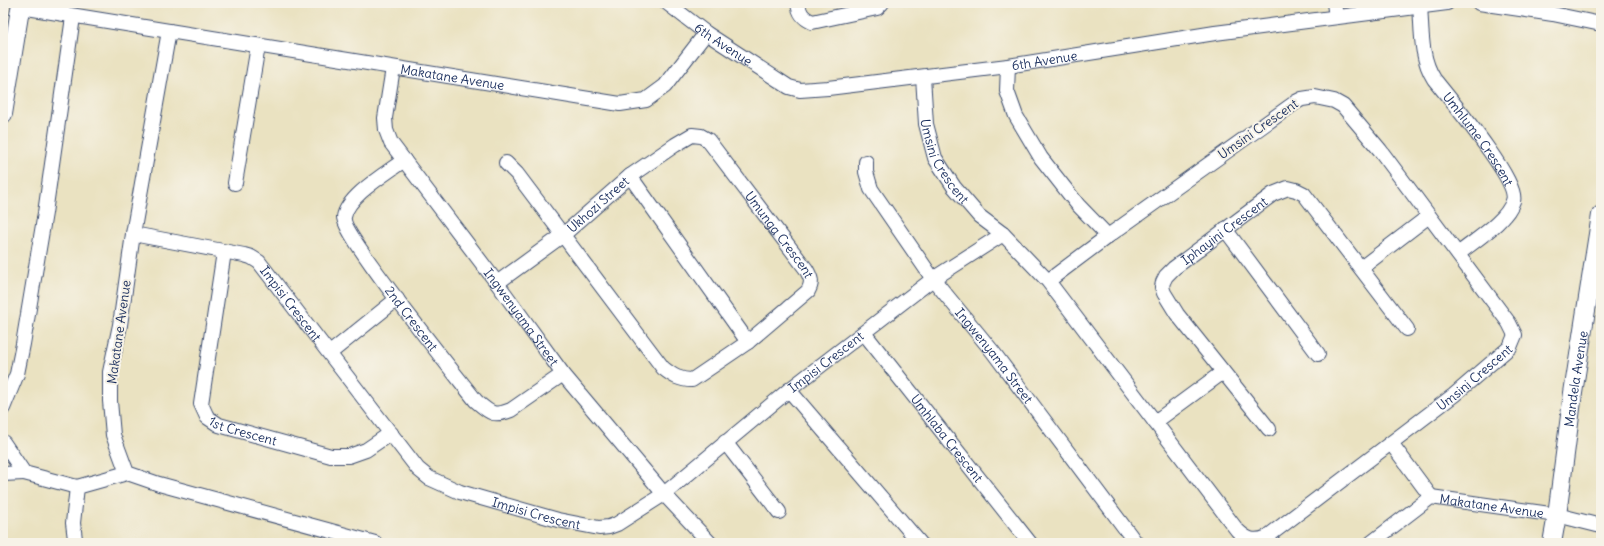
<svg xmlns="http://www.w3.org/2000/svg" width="1604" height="546" viewBox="0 0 1604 546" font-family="Delius,sans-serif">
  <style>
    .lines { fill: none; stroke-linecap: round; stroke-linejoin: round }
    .minor-casing { stroke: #3a4a6d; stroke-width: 16 }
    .tertiary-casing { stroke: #3a4a6d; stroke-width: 20 }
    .minor { stroke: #fff; stroke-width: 14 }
    .tertiary { stroke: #fff; stroke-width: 18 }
    .labels { text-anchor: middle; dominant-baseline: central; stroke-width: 4; stroke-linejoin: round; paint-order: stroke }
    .street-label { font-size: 13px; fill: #1b2f5e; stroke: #f7f3e8 }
  </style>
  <rect width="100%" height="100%" fill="#f7f3e8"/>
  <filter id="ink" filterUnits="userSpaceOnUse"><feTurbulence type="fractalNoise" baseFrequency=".025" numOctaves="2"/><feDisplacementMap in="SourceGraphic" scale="8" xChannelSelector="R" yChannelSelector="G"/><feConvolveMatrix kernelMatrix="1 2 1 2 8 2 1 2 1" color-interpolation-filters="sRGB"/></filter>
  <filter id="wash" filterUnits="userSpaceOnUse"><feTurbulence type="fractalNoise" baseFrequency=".012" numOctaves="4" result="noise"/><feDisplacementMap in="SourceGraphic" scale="16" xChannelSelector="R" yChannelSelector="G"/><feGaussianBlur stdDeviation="0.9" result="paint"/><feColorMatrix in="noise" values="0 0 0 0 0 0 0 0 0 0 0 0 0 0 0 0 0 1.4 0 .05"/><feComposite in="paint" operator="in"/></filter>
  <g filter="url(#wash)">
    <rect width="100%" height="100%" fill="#eae2c1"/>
  </g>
  <g filter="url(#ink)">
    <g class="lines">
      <g class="minor-casing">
        <g id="minor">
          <path id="s1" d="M667 3 706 33 789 87 800 90 828 88 1008 66 1215 33 1447 3"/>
          <path d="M798 3C799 13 803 18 812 22L877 8 882 3"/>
          <path d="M1334 3 1336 17"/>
          <path d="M1479 3 1553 14 1601 24"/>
          <path id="s2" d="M1420 5C1422 31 1420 57 1434 79 1449 98 1520 182 1513 201 1507 221 1475 240 1458 254"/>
          <path id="s3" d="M21 7 620 104 646 100 665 86 706 33"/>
          <path d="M169 31 133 234 120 325 110 372V401L113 435 127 473 159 484 375 543"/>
          <path d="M1008 66 1007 91 1016 116 1041 158 1078 205 1108 236"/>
          <path id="s4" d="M393 68 385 118 386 130 391 143 497 283 563 374 664 494 710 543"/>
          <path id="s5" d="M923 77 926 124 935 158 954 187 979 216 1003 234 1048 281 1237 530C1246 539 1254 543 1267 537L1454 395 1510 347 1515 335 1509 323 1380 150 1343 106 1334 101 1315 97 1302 99 1296 102 1108 236 1048 281"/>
          <path id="s6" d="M404 160C387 173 347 196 344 217 341 233 459 379 476 401 490 413 493 417 511 410L563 374"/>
          <path id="s7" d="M866 162V172L871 189 933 279 993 352 1136 543"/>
          <path d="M630 176 748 342"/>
          <path d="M235 183 258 46"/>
          <path d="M1225 229 1318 354"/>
          <path id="s8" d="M133 234 244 255 251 257 259 262 418 469 429 478 460 492 558 520 599 528 609 527 617 524 664 494 789 390 933 279 1003 234"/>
          <path id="s9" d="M224 252 201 404 207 417 219 425 331 456H349L366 450 391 433"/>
          <path d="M1361 268 1429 216"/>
          <path id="s10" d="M497 283 563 235 630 176 675 145 692 135 701 136 708 140 806 269C811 278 813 282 808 291L748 342 692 380C680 380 673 376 663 368L517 174 506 163"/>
          <path id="s11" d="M864 333 1030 543"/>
          <path d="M330 353 397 299"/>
          <path d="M789 390 920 543"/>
          <path d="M3 408 17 374 23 344 45 213 73 17"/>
          <path d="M1155 422 1223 372"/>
          <path id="s12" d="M1269 429 1177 314 1164 293 1162 287 1163 282 1166 276 1174 268 1273 194 1288 188 1296 190 1304 194 1407 329"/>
          <path d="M3 442 24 473 77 487"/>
          <path d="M725 442 779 512"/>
          <path d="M1391 443 1431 497"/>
          <path d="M3 474 24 473"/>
          <path d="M75 539 73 523 77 487 127 473"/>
          <path id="s13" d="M1371 543 1431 497 1557 515 1601 526"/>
        </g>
      </g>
      <g class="tertiary-casing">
        <g id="tertiary">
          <path d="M3 114 21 3"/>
          <path id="s14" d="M1552 543 1557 515 1573 393 1601 215"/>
        </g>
      </g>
      <use href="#minor" class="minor"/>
      <use href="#tertiary" class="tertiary"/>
    </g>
  </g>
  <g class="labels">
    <g class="street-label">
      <text stroke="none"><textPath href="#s1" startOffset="70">6th Avenue</textPath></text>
      <text stroke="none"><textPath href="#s1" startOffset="406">6th Avenue</textPath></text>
      <text stroke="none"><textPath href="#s3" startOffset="437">Makatane Avenue</textPath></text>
      <text transform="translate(1258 129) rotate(-35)">Umsini Crescent</text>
      <text stroke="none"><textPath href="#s2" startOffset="151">Umhlume Crescent</textPath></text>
      <text stroke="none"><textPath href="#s5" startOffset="89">Umsini Crescent</textPath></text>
      <text stroke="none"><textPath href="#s10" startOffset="128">Ukhozi Street</textPath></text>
      <text stroke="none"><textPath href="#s12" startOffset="264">Iphayini Crescent</textPath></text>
      <text stroke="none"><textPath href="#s10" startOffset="381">Umunga Crescent</textPath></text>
      <text stroke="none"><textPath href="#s8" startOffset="182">Impisi Crescent</textPath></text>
      <text stroke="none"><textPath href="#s4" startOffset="294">Ingwenyama Street</textPath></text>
      <text stroke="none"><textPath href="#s6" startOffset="207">2nd Crescent</textPath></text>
      <text transform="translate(119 332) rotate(-82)">Makatane Avenue</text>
      <text stroke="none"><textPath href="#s7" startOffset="235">Ingwenyama Street</textPath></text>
      <text stroke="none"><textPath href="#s8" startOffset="866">Impisi Crescent</textPath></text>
      <text stroke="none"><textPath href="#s5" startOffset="858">Umsini Crescent</textPath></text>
      <text stroke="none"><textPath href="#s14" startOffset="166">Mandela Avenue</textPath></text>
      <text stroke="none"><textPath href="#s9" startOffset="207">1st Crescent</textPath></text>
      <text stroke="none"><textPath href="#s11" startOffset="134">Umhlaba Crescent</textPath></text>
      <text stroke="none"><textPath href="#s13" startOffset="137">Makatane Avenue</textPath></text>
      <text stroke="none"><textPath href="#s8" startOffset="518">Impisi Crescent</textPath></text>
    </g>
  </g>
  <rect width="1604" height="546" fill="none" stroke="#f7f3e8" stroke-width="16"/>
</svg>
